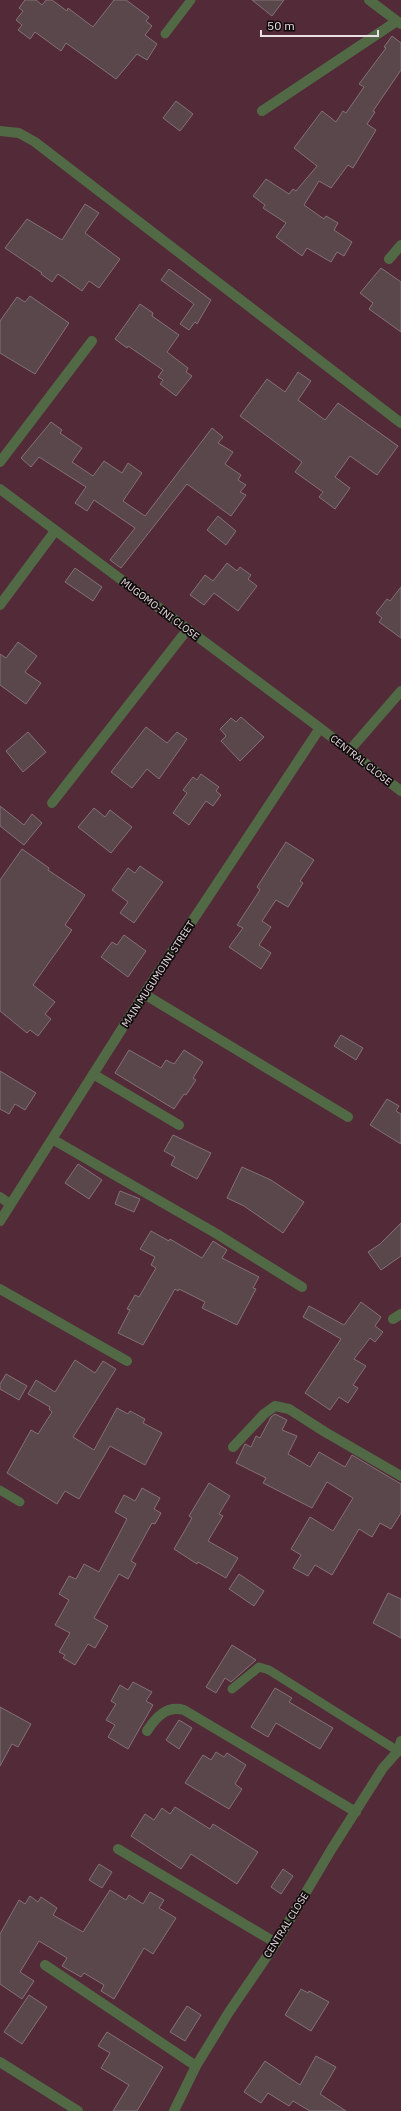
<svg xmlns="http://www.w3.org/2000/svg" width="401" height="2111" viewBox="0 0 401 2111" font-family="'IBM Plex Sans',sans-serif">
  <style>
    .green { fill: #522a38 }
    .building { fill: #59474c; stroke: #847176 }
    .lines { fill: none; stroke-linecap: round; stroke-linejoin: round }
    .service { stroke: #526946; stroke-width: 9 }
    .minor { stroke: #526946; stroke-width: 10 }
    .labels { text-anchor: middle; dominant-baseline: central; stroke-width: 3.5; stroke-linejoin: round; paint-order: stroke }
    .street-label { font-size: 10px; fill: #eadfe2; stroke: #110a0c }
  </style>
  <rect width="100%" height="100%" fill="#2d1e23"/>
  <path class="green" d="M0 0H401V2111H0Z"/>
  <path class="building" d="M25 0H36L42 5 46 0H52L67 11 68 8 93 27 114 0H126L149 17 146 21 152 26 145 35 157 44 147 60 137 54 116 79 66 43 61 51 35 32 30 39 18 30 22 25 16 20 23 11 19 8Z
    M252 0H284L272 16Z
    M392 36 401 43V70L373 111 375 112 367 124 376 130 353 168 348 165 331 188 319 181 304 205 324 219 326 216 338 223 334 230 352 242 344 256 337 252 331 262 307 248 302 256 276 237 286 223 263 208 265 205 253 196 266 179 289 194 293 189 296 191 317 166 294 148 322 111 336 122 343 111 346 113 364 87 359 84 386 48 384 47Z
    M176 101 193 114 180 131 163 118Z
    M85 204 99 213 85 233 120 259 99 288 89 281 82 291 58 274 52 282 41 274 42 273 5 248 27 219 62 240Z
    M381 268 401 282V332L369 309 373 303 360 293Z
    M169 269 211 300 197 324 195 322 189 330 180 324 194 304 161 280Z
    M30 296 69 323 35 374 0 353V321L17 297 25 302Z
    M140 304 153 313 152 316 179 335 167 352 188 368 186 372 192 376 176 396 160 384 163 380 158 377 163 370 128 346 127 348 115 339Z
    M298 372 311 381 298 400 325 420 338 403 398 446 377 475 350 456 335 477 350 488 335 509 319 497 323 492 295 472 302 462 240 416 267 379 285 392Z
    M51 422 62 430 60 433 82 448 72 462 93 476 104 461 122 473 128 463 142 473 123 501 145 516 212 428 223 437 218 443 233 452 225 464 241 475 238 480 246 485 240 492 246 495 231 516 187 484 121 568 110 560 135 528 94 500 87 511 75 503 86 487 39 457 31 467 21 458Z
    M218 516 236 531 226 545 207 530Z
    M227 563 237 571 240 567 251 575 248 579 257 586 238 611 214 593 204 605 190 595 205 575 213 581Z
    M75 568 102 587 93 601 65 582Z
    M401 587V638L379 622 382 618 376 613 387 599 390 601Z
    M18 642 37 656 25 672 41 683 26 704 0 685V654L6 658Z
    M241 717 264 737 240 761 221 741 226 736 220 729 231 718 236 722Z
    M146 727 167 743 177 732 187 739 159 779 147 769 132 788 111 772Z
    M28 732 46 752 23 772 6 751Z
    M201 774 219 787 216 791 221 795 213 806 206 801 189 825 173 813 187 793 183 790 193 777 197 780Z
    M0 806 24 825 32 814 42 823 24 845 0 826Z
    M94 808 105 817 110 810 132 827 111 853 78 827Z
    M286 842 314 860 300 881 303 883 288 907 276 900 262 921 271 927 259 945 271 953 261 969 229 947 243 928 237 925 260 890 257 887Z
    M22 849 49 868 48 870 85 895 65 925 72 930 33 985 55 1002 45 1014 51 1019 38 1036 30 1030 27 1033 0 1011V880Z
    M140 866 163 882 134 923 120 913 128 902 112 890 128 868 135 873Z
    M124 935 146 951 128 977 101 957 112 942 117 945Z
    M341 1035 363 1048 356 1060 334 1046Z
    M129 1050 161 1068 166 1060 174 1064 184 1050 203 1062 193 1078 196 1080 186 1095 184 1094 174 1109 115 1073Z
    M0 1071 36 1093 25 1110 15 1104 9 1114 0 1109Z
    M387 1099 399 1106 396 1111 401 1114V1144L370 1125Z
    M173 1135 211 1153 197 1179 171 1165 175 1157 164 1151Z
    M78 1164 102 1180 89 1199 65 1183Z
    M242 1167 271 1180 304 1202 283 1233 244 1206 227 1198Z
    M120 1191 140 1199 134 1212 115 1204Z
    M401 1223V1256L381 1270 368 1252 380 1244Z
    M151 1231 169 1241 170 1239 202 1258 213 1241 227 1250 222 1258 259 1277 253 1288 256 1289 237 1325 202 1308 205 1302 179 1289 178 1291 175 1289 143 1345 118 1333 130 1310 127 1309 135 1295 139 1297 156 1268 151 1265 155 1257 140 1249Z
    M361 1302 381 1317 375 1326 383 1332 375 1342 370 1338 354 1359 366 1366 353 1385 358 1388 348 1403 339 1397 330 1410 305 1393 341 1339 303 1317 309 1306 344 1325Z
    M75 1360 95 1373 103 1361 116 1369 73 1437 94 1450 117 1408 128 1414 130 1411 145 1419 143 1423 162 1433 145 1465 110 1446 79 1499 65 1491 57 1504 7 1473 31 1430 38 1434 52 1412 49 1409 50 1407 28 1394 36 1380 55 1392Z
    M6 1374 27 1386 19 1400 0 1389V1384Z
    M275 1414 287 1420 282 1430 297 1436 288 1454 310 1467 319 1452 345 1467 352 1455 401 1484V1513L391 1529 380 1523 372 1537 359 1529 332 1575 315 1565 308 1576 293 1568 301 1555 291 1549 310 1517 333 1531 353 1498 327 1482 312 1508 263 1483 266 1478 236 1463 245 1444 251 1447 256 1436 260 1438 271 1417Z
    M209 1483 230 1496 219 1514 223 1516 208 1541 238 1558 226 1578 198 1562 197 1564 174 1549 192 1518 189 1516Z
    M142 1488 160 1498 154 1509 161 1513 155 1524 152 1523 131 1561 136 1564 128 1579 119 1574 94 1618 108 1626 95 1648 88 1644 75 1665 63 1658 65 1655 59 1652 70 1633 55 1625 69 1600 59 1594 69 1576 76 1579 84 1564 99 1572 127 1519 115 1512 124 1495 135 1501Z
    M239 1574 264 1591 254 1606 229 1589Z
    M388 1593 401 1599V1638L373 1623Z
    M232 1645 256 1660 231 1682 225 1678 216 1693 206 1687Z
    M133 1682 152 1692 146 1701 153 1705 128 1749 108 1737 115 1725 106 1720 116 1704 111 1701 120 1685 128 1690Z
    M275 1688 292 1698 289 1702 333 1728 320 1749 276 1723 268 1737 251 1727Z
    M0 1707 31 1724 18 1747 12 1744 0 1766Z
    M179 1720 192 1728 179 1749 166 1740Z
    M216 1752 224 1757 227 1753 246 1765 235 1784 242 1789 229 1809 185 1783 203 1755 211 1760Z
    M175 1807 210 1829 213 1824 258 1852 237 1884 191 1854 181 1869 131 1836 145 1814 154 1820 162 1808 170 1814Z
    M99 1864 112 1872 102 1888 89 1880Z
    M283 1869 293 1876 281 1894 271 1887Z
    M110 1890 126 1900 129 1895 143 1904 150 1892 164 1900 159 1908 176 1918 153 1954 144 1948 114 1999 101 1991 104 1985 84 1973 81 1977 62 1966 67 1958 39 1941 20 1972 34 1981 22 1999 0 1984V1934L19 1900 25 1904 30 1896 38 1902 41 1897 57 1908 53 1915 83 1932Z
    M301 1989 308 1993 309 1991 329 2002 311 2031 285 2015Z
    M29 1995 47 2007 22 2044 4 2032Z
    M187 2006 201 2015 185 2041 170 2032Z
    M107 2032 163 2067 137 2111H113L129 2085 101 2068 110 2053 98 2046Z
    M316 2056 336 2067 320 2094 346 2111H310L293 2101 289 2106 268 2093 261 2103 244 2092 265 2061 300 2085Z"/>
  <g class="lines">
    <path class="service" d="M165 34 191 0
      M0 1490 20 1502
      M232 1689 259 1667 269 1670 398 1751"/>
    <path class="minor" d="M369 0 401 24
      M262 111 397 21
      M0 131 19 133 35 142 401 423
      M389 259 401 245
      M0 462 92 341
      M0 489 320 728 401 791
      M0 605 55 531
      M349 751 401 691
      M52 803 187 630
      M144 994 348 1117
      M93 1074 179 1125
      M52 1139 217 1234 302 1287
      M0 1197 10 1204
      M0 1221 144 994 320 728
      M0 1289 127 1361
      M393 1319 401 1314
      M233 1447 264 1414 275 1406 289 1409 325 1432 401 1476
      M147 1731C156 1717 167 1705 184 1710L356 1812
      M118 1849 276 1943
      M45 1965 196 2066
      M0 2062 78 2111
      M174 2111 196 2066 229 2012 276 1943 331 1850 383 1768 398 1751 401 1741"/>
  </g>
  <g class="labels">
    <g class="street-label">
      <text transform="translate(160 609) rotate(37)">MUGOMO-INI CLOSE</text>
      <text transform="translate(361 760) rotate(38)">CENTRAL CLOSE</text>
      <text transform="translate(158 974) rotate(-57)">MAIN MUGUMOINI STREET</text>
      <text transform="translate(286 1925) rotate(-58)">CENTRAL CLOSE</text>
    </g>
  </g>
  <path d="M261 30v6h117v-6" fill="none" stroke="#eadfe2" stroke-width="2"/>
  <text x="267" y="30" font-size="12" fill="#eadfe2" stroke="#110a0c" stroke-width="3" paint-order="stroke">50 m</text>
</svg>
